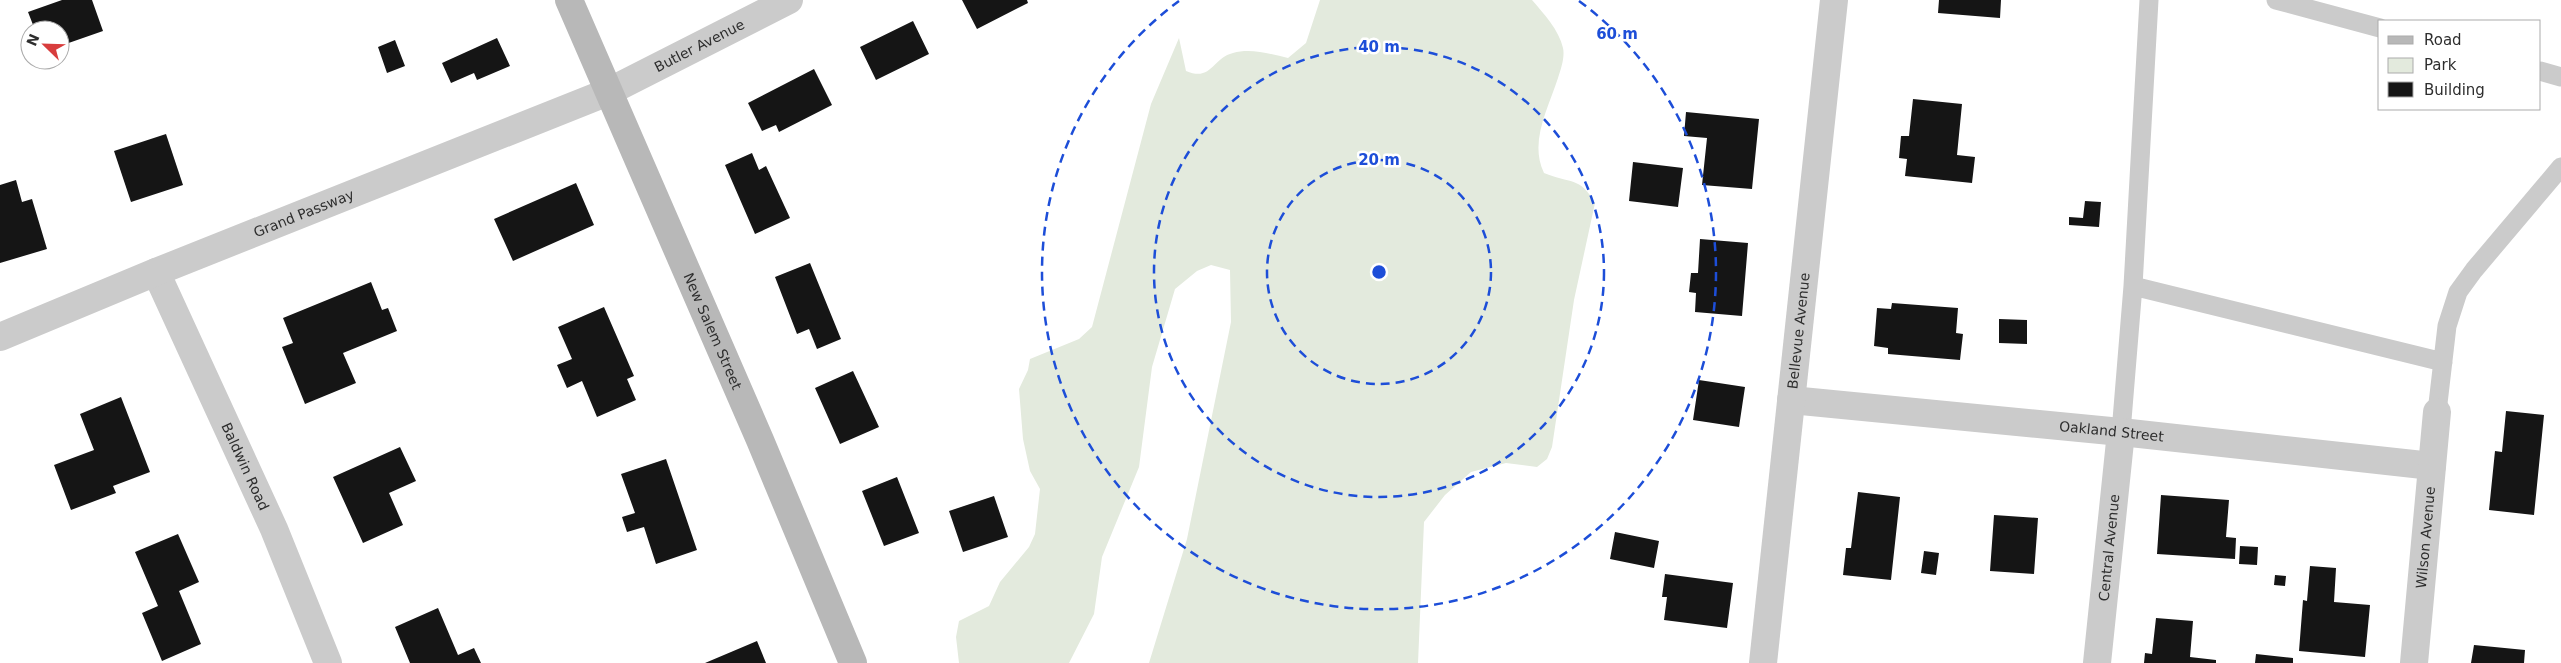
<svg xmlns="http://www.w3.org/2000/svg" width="2561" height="663" viewBox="0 0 2561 663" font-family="'DejaVu Sans',sans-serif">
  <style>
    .green { fill: #e3eadd }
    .building { fill: #151515 }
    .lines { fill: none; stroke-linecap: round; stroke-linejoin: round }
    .lane { stroke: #cbcbcb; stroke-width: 19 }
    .street { stroke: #cbcbcb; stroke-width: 28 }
    .secondary { stroke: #b8b8b8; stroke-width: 28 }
    .ring { fill: none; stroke: #1d4ed8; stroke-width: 2.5; stroke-dasharray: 9 6 }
    .labels { text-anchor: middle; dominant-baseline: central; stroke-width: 5; stroke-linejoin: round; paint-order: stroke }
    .street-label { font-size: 14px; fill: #2e2e2e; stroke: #fff }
    .centre { fill: #1d4ed8; stroke: #fff; stroke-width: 2.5 }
    .ring-label { font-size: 15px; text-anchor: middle; font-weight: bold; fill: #1d4ed8; stroke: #fff; stroke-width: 5; stroke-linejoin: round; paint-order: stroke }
  </style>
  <rect width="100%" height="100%" fill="#fff"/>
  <path class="green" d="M1320 0H1532C1544 14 1559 30 1563 48 1565 57 1561 69 1558 78 1548 109 1529 142 1544 173 1570 184 1580 176 1595 203L1574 300 1552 447 1547 459 1537 467 1506 463 1471 472 1445 495 1424 522 1418 663H1149L1187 539 1231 322 1230 270 1211 265 1197 271 1175 289 1152 367 1139 467 1102 557 1094 614 1069 663H959L956 637 959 621 989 606 1000 582 1029 547 1035 534 1040 489 1030 471 1023 439 1019 389 1028 370 1030 359 1079 339 1092 327 1151 104 1179 38 1186 71C1212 82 1212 58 1233 53 1251 48 1270 54 1288 58L1306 43Z"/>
  <path class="building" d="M62 0H92L103 31 60 46V30H35L28 12Z
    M962 0H1027L1028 3 977 29Z
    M1939 0H2001L2000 18 1938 13Z
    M913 21 929 54 876 80 860 47Z
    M497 38 510 66 477 80 474 73 451 83 442 63Z
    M395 40 405 66 387 73 378 47Z
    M814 69 832 105 779 132 776 125 762 131 748 103Z
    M1913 99 1962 104 1957 155 1975 157 1972 183 1905 176 1907 159 1899 158 1901 136H1909Z
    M1686 112 1759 119 1752 189 1702 185 1707 138 1684 136Z
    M166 134 183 185 131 202 114 151Z
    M752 153 759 170 766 166 790 218 755 234 725 165Z
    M1633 162 1683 168 1678 207 1629 201Z
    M16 180 22 202 32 199 47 249 0 263V185Z
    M576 183 594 225 513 261 494 219Z
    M2085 201 2101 202 2099 227 2069 225V217L2083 218Z
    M1700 239 1748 243 1742 316 1695 312 1696 293 1689 292 1691 273H1698Z
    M810 263 841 339 817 349 809 329 797 334 775 277Z
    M371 282 382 310 388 308 397 331 343 353 356 383 305 404 282 347 293 343 283 318Z
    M1892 303 1958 308 1956 333 1963 334 1960 360 1888 354V348L1874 346 1877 308 1891 309Z
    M604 307 634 376 627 379 636 400 597 417 582 381 567 388 557 365 572 359 558 327Z
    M1999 319 2027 320V344L1999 343Z
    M853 371 879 427 840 444 815 388Z
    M1699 380 1745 387 1739 427 1693 420Z
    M121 397 150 472 113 486 116 493 71 510 54 465 94 450 80 414Z
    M2506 411 2544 415 2534 515 2489 510 2495 451 2502 452Z
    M400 447 416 481 389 493 403 525 363 543 333 477Z
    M666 459 697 550 656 564 644 527 627 532 622 517 635 513 621 474Z
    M897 477 919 533 884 546 862 491Z
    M1858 492 1900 497 1891 580 1843 575 1846 548H1851Z
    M2161 495 2229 500 2226 537 2236 538 2235 559 2157 554Z
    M994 496 1008 537 963 552 949 511Z
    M1994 515 2038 518 2034 574 1990 571Z
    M1615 532 1659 541 1654 568 1610 559Z
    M178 534 199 582 179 591 201 644 162 661 142 613 158 606 135 552Z
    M2240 546 2258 547 2257 565 2239 564Z
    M1924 551 1939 553 1936 575 1921 573Z
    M2310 566 2336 568 2334 602 2370 605 2365 657 2299 651 2303 600 2307 601Z
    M1665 574 1733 583 1727 628 1664 620 1667 597H1662Z
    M2275 575 2286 576 2285 586 2274 585Z
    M438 608 458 655 474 648 481 663H410L395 627Z
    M2156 618 2193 621 2190 657 2216 660V663H2144L2145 653 2152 654Z
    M757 641 766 663H705Z
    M2474 645 2525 650 2524 663H2471Z
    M2256 654 2293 658V663H2255Z"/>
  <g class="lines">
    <path class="lane" d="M2149 0 2133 286 2443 362
      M2276 0 2380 28
      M2540 71 2561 77
      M2437 412 2447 326 2458 292 2474 270 2561 167
      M2121 432 2133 286"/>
    <g class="street">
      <path id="s1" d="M156 272 274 529 328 663"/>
      <path id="s2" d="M0 337 156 272 608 92 789 0"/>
      <path id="s3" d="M1791 400 2121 432 2432 466"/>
      <path id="s4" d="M1763 663 1834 0"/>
      <path id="s5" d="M2097 663 2121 432"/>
      <path id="s6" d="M2414 663 2437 412"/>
    </g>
    <path class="secondary" id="s7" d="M569 0 760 440 853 663"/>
  </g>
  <g class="ring">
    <circle cx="1379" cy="272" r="112"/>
    <circle cx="1379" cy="272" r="225"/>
    <path d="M1579 1A337 337 0 1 1 1179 1"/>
  </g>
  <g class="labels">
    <g class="street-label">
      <text stroke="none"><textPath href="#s2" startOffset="758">Butler Avenue</textPath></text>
      <text stroke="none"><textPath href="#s2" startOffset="328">Grand Passway</textPath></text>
      <text stroke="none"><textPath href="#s7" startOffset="361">New Salem Street</textPath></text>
      <text stroke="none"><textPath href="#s4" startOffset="334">Bellevue Avenue</textPath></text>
      <text stroke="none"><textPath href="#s3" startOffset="322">Oakland Street</textPath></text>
      <text stroke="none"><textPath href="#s1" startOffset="214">Baldwin Road</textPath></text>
      <text stroke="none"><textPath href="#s6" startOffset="126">Wilson Avenue</textPath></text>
      <text stroke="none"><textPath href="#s5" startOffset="116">Central Avenue</textPath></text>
    </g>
  </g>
  <circle cx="1379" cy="272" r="8" class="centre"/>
  <g class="ring-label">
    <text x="1617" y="39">60 m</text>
    <text x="1379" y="52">40 m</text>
    <text x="1379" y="165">20 m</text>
  </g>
  <rect x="2378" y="20" width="162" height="90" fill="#ffffff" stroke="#ababab"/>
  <rect x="2388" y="36" width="25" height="8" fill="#b8b8b8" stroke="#ababab"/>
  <text x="2424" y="45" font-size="15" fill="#2e2e2e">Road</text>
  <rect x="2388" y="58" width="25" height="15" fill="#e3eadd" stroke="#ababab"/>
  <text x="2424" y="70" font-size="15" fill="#2e2e2e">Park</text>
  <rect x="2388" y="82" width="25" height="15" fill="#151515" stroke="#ababab"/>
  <text x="2424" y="95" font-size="15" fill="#2e2e2e">Building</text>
  <g transform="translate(45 45) rotate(293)"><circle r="24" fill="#ffffff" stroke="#ababab"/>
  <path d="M0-4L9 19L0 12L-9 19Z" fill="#d83d3d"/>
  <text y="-8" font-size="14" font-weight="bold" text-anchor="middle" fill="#2e2e2e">N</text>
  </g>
</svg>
